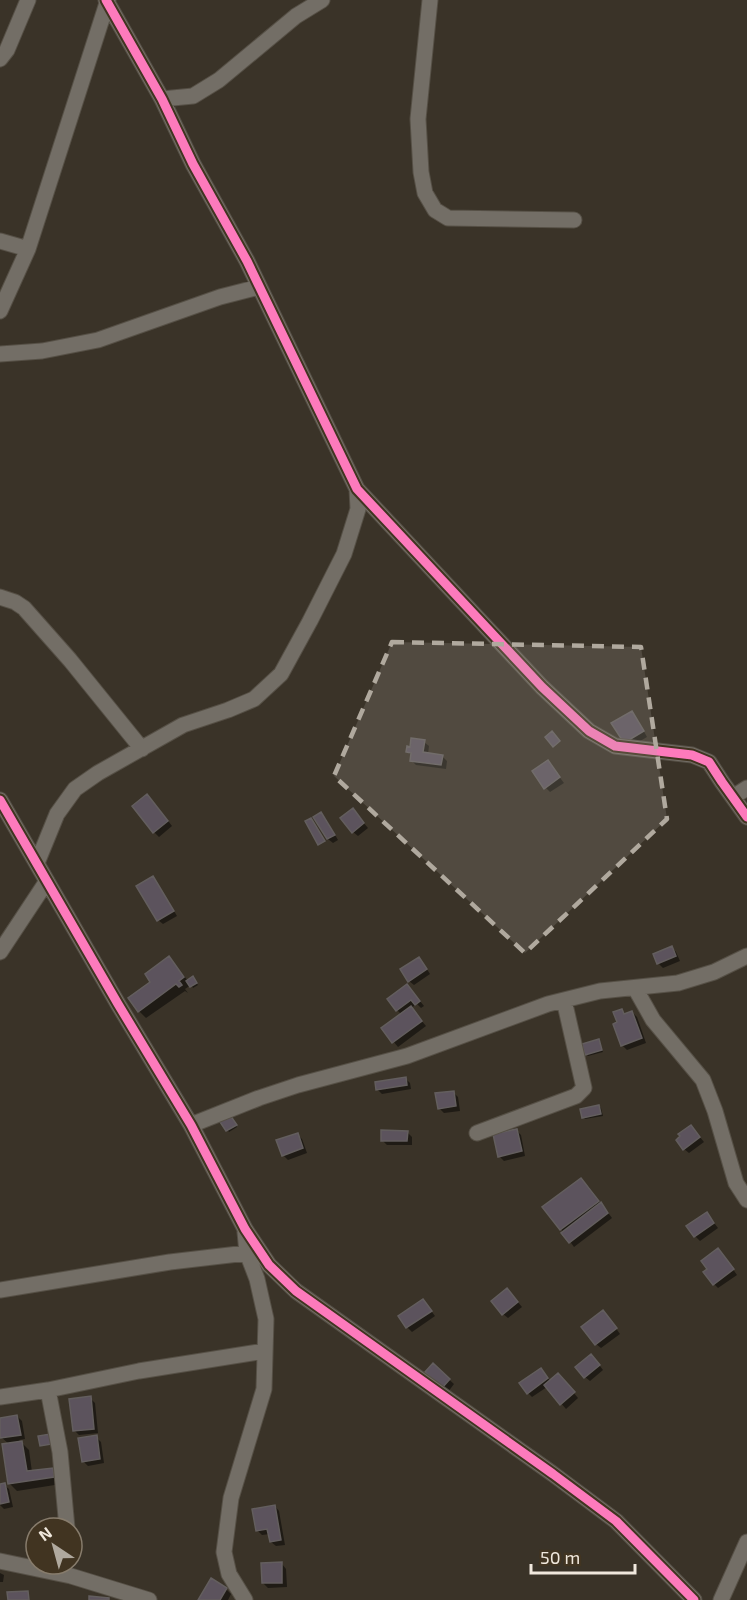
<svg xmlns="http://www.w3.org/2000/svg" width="747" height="1600" viewBox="0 0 747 1600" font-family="'Exo 2',sans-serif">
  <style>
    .shadow { fill: #0007 }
    .building { fill: #5c535d; stroke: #635e5e; stroke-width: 1.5 }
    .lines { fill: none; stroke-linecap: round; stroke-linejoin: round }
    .minor-casing { stroke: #565046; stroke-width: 17 }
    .minor { stroke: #736e66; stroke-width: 15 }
    .cycleway-casing { stroke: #413421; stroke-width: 13 }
    .cycleway { stroke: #fd7abc; stroke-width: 9 }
    .marked { fill: #b0a99e; fill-opacity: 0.2; stroke: #b0a99e; stroke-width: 4.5; stroke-dasharray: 12 8; stroke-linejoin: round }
  </style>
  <rect width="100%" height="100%" fill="#3a3328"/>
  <path class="shadow" d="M631 713 636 717 647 737 630 747 625 743Z
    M424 742 429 746 428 754 442 756 447 761 446 769 416 765 411 760 412 756 407 751Z
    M548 762 564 783 550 792 546 788Z
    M152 800 172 826 159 837 154 832Z
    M321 814 326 819 338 840 333 843 328 839 315 817Z
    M357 815 368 828 358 836 353 832Z
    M152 878 157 883 177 916 163 924 158 920Z
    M672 948 676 952 680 961 663 968 658 963Z
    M169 958 188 981 194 980 198 985 193 988 191 985 185 989 188 993 185 991 146 1018 139 1011 153 982Z
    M423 963 430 974 414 985 409 981Z
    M412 991 424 1006 421 1008 417 1004 411 1008 426 1026 398 1047 383 1029 402 1015 397 1010Z
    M622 1011 626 1015 632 1012 637 1017 646 1043 627 1050 622 1045 619 1023Z
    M599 1041 603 1052 588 1056 586 1054Z
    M405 1078 410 1083 411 1089 382 1094 377 1089Z
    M453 1092 458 1097 460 1111 444 1113 439 1108Z
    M599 1106 601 1108 603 1116 585 1119 583 1117Z
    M232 1119 237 1127 229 1132 222 1122Z
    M516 1130 521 1135 525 1156 504 1161 499 1156Z
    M695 1131 704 1142 689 1153 684 1149 683 1137Z
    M407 1132 412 1137V1145H387L382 1140Z
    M297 1134 302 1139 307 1153 288 1160 283 1155Z
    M581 1180 589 1187 612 1218 574 1247 561 1229Z
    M711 1219 718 1228 700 1241 695 1236Z
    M723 1255 737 1275 718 1288 714 1284Z
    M512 1295 522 1307 508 1318 503 1314Z
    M423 1300 435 1316 412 1332 407 1327Z
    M608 1317 620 1334 601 1348 596 1344Z
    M596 1361 603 1370 590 1381 585 1377Z
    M433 1365 454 1384 448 1392 427 1372Z
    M545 1374 550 1381 563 1380 578 1398 566 1409 547 1387 532 1397 528 1393Z
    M90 1398 95 1403 98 1433 79 1435 74 1430Z
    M17 1416 22 1421 25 1439 19 1440 29 1450 32 1472 52 1469 60 1477 61 1484 17 1491 9 1483V1444L1 1437 0 1419Z
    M96 1437 101 1442 104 1463 88 1466 83 1461Z
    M0 1485H4L9 1489 13 1507 4 1509 0 1505Z
    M275 1506 279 1511 285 1545 276 1546 271 1542 270 1534 262 1535 257 1530Z
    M282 1564 286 1569 287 1587 268 1588 263 1583Z
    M0 1573 4 1575 3 1582H0Z
    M226 1589 231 1594 228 1600H200Z"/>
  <path class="building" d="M632 711 644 731 624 743 611 723Z
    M552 731 560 741 553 747 545 737Z
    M411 738 425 740 423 752 443 755 441 765 410 761 411 753 406 752 407 746 410 747Z
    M548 760 560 777 544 789 532 771Z
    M147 794 168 821 153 833 132 806Z
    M353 808 364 823 352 833 340 818Z
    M321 812 335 835 327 839 313 817Z
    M311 818 325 841 318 845 305 821Z
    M153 876 174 911 157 921 136 886Z
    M672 946 676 956 657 964 653 954Z
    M169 956 184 977 179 981 182 985 179 987 176 984 138 1012 128 998 150 982 145 974Z
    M419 957 427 969 408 982 400 969Z
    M193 976 197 983 190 987 186 981Z
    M407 984 420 1001 415 1005 411 1000 396 1011 387 999Z
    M411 1006 422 1021 392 1043 381 1028Z
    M622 1009 624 1014 632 1011 642 1038 621 1046 613 1024 617 1022 613 1012Z
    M599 1039 602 1050 585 1055 582 1044Z
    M406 1077 407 1085 376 1090 375 1082Z
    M454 1091 456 1106 438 1109 435 1093Z
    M599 1105 601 1114 582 1118 580 1109Z
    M230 1115 237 1125 226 1131 220 1122Z
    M691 1125 700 1137 683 1150 676 1140 680 1136 678 1134Z
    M517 1129 522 1151 498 1157 493 1134Z
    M381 1130 408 1131 407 1141H381Z
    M298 1133 303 1148 282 1156 276 1140Z
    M581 1178 599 1201 560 1230 542 1207Z
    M601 1202 608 1213 569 1243 561 1233Z
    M707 1212 714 1223 694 1237 686 1226Z
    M718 1248 734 1269 713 1285 703 1272 707 1269 701 1261Z
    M507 1288 518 1302 502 1315 491 1301Z
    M423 1299 432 1311 406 1328 398 1316Z
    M603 1310 617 1328 595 1345 581 1327Z
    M591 1354 600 1365 584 1378 575 1367Z
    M433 1363 450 1379 442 1388 425 1372Z
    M541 1368 548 1378 527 1394 519 1383Z
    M558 1373 575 1392 560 1405 544 1385Z
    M91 1396 94 1429 73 1431 69 1399Z
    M17 1415 21 1435 0 1438V1418Z
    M50 1434 52 1444 40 1446 38 1436Z
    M97 1435 100 1459 82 1462 78 1438Z
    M22 1441 27 1471 53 1468 54 1477 8 1484 2 1444Z
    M5 1483 9 1502 0 1504V1484Z
    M275 1505 281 1540 270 1542 267 1529 256 1531 252 1509Z
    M282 1562V1583H262L261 1563Z
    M211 1578 227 1588 220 1600H198Z
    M28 1591 29 1600H8L7 1592Z
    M89 1596 109 1598V1600H89Z"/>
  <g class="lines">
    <g class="minor-casing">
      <path id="minor" d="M106 0 162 99 193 164 247 261 357 489 542 687 589 731 615 746 692 755 709 762 722 782 747 817
        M430 0 418 119 421 172 425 193 435 210 448 218 574 220
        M0 59 7 50 28 0
        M162 99 193 96 219 80 296 16 322 0
        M0 241 28 249
        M0 311 28 249 108 0
        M0 354 42 351 98 340 220 297 259 287
        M0 597 15 602 24 608 70 660 142 749
        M733 797 747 788
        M0 800 118 1004 191 1125 245 1229 269 1265 296 1291 553 1474 616 1521 694 1600
        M37 863 57 814 75 789 98 773 183 725 228 710 254 699 281 674 310 621 344 554 358 509 357 489
        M0 952 47 881
        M635 988 653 1020 703 1080 715 1111 736 1183 747 1200
        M191 1125 259 1098 298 1085 407 1056 548 1004 600 991 678 983 714 972 747 956
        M477 1133 576 1096 584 1088 564 1000
        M0 1290 170 1262 247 1253
        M0 1397 48 1390
        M67 1528 60 1452 48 1390 139 1371 265 1351
        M0 1561 71 1576 149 1600
        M245 1600 229 1574 224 1552 231 1498 264 1389 266 1319 257 1279 247 1253 245 1232
        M721 1600 747 1542"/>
    </g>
    <use href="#minor" class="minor"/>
    <g class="cycleway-casing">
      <path id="cycleway" d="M106 0 162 99 193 164 247 261 357 489 542 687 589 731 615 746 692 755 709 762 722 782 747 817
        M0 800 118 1004 191 1125 245 1229 269 1265 296 1291 553 1474 616 1521 694 1600"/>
    </g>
    <use href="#cycleway" class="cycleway"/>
  </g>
  <path class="marked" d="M392 642 641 647 667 819 525 953 334 776Z"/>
  <g transform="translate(54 1546) rotate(324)"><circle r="28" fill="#413421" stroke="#877c6c" stroke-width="1.5"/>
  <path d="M0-4.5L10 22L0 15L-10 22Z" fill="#b0a99e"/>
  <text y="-9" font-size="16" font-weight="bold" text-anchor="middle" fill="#f0e8dd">N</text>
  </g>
  <path d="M531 1564v9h104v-9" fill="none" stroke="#f0e8dd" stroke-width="3"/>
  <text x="540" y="1564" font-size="18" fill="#f0e8dd" stroke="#413421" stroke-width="4.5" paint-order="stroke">50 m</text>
</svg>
